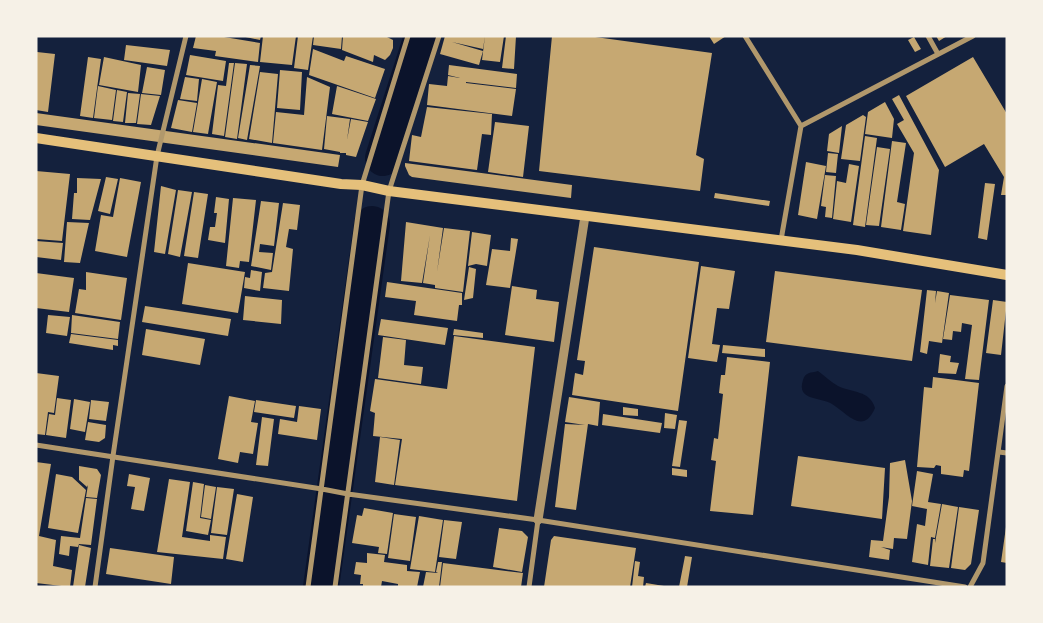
<svg xmlns="http://www.w3.org/2000/svg" width="1043" height="623" viewBox="0 0 1043 623" font-family="Barlow,sans-serif">
  <style>
    .water { fill: #0b132b }
    .lines { fill: none; stroke-linecap: round; stroke-linejoin: round }
    .river { stroke: #0b132b; stroke-width: 36 }
    .building { fill: #c6a872 }
    .minor { stroke: #b1986c; stroke-width: 5 }
    .tertiary { stroke: #b1986c; stroke-width: 9 }
    .secondary { stroke: #e5c07b; stroke-width: 10 }
  </style>
  <rect width="100%" height="100%" fill="#14213d"/>
  <path class="water" d="M818 371C825 376 831 382 838 386 852 393 870 390 875 408 863 436 847 413 832 404 821 397 796 401 803 380 805 372 811 373 818 371Z"/>
  <g class="lines">
    <path class="river" d="M383 158 422 36
      M321 587 372 224"/>
  </g>
  <path class="building" d="M196 36H218L260 43 258 62 215 56 216 51 193 48Z
    M241 36H261L260 40Z
    M263 36H296L292 65 260 62Z
    M298 36H313L308 70 294 68Z
    M314 36H342L341 49 313 45Z
    M343 36H385L393 40V48L390 55 385 60 374 55 373 62 342 50Z
    M445 36H485L483 49 452 42 483 51 479 65 440 54Z
    M485 36H504L500 62 482 60Z
    M506 36H516L514 69 502 68Z
    M552 36H588L712 53 696 155 704 159 700 191 539 171Z
    M709 36H726L714 44Z
    M936 36H947L939 41Z
    M914 37 921 49 915 52 908 40Z
    M126 45 170 50 167 66 124 60Z
    M313 49 344 61 346 56 385 69 375 98 309 75Z
    M37 52 55 54 48 112 36 110Z
    M190 55 226 61 223 81 186 75Z
    M88 57 101 59 93 118 80 116Z
    M104 57 141 65 138 92 99 85Z
    M973 57 1007 114V195H1001L1004 177 984 144 945 167 906 96Z
    M229 63H234L224 136 212 134 218 85 226 86Z
    M235 63 247 64 237 139 225 137Z
    M250 65 260 66 247 140 238 138Z
    M449 65 517 74 516 88 466 82V78V83L516 89 512 116 427 105 429 84 447 86 448 76 460 78 448 75Z
    M147 67 165 70 161 95 142 93Z
    M280 70 302 72 300 110 277 108Z
    M260 72 278 74 272 143 249 139Z
    M185 77 199 79 197 101 180 99Z
    M307 77 330 87 322 150 273 143 276 112 304 115Z
    M202 79 217 82 208 134 193 132Z
    M98 86 116 90 112 120 94 118Z
    M337 86 376 99 368 121 332 114Z
    M117 90 127 92 123 122 113 121Z
    M128 93 140 94 136 123H125Z
    M141 94 160 96 151 125 137 124Z
    M899 95 939 170 931 235 903 231 914 153 897 124 904 120 892 99Z
    M178 100 197 103 192 132 171 128Z
    M885 102 894 119 892 138 865 134 868 112Z
    M427 107 492 114 491 135 482 134 477 170 409 161 412 135 421 137Z
    M36 113 340 155 338 167 36 125Z
    M863 115 866 117 860 161 841 159 846 125Z
    M327 116 350 119 347 140 351 119 368 122 356 157 346 155V153H340V152L324 149Z
    M495 122 529 126 523 177 488 172Z
    M842 126 839 153 827 151 829 134Z
    M865 136 877 138 865 227 853 225Z
    M892 141 906 143 897 202 905 204 901 230 881 227Z
    M877 147 890 149 879 226 866 225Z
    M828 153 838 154 836 173 826 172Z
    M806 162 826 166 817 219 798 215Z
    M405 163 572 185 571 198 412 177 409 175 405 166Z
    M849 164 859 166 851 222 833 219 837 181 846 183Z
    M36 171 70 174 62 241 36 239Z
    M825 175 836 176 832 218 825 217 826 207 821 206Z
    M106 177 118 179 110 214 98 211Z
    M77 178 101 179 90 220 72 219 74 193H77Z
    M120 178 141 182 127 257 95 251 101 215 113 217Z
    M985 183 995 184 987 240 978 238Z
    M161 186 176 190 165 254 154 252Z
    M178 190 192 192 180 257 168 254Z
    M194 192 208 194 198 258 184 256Z
    M715 193 770 201 769 206 714 198Z
    M216 197 229 199 225 243 208 240 210 227H215L217 213H214Z
    M233 198 256 200 249 262 240 261 239 268 226 266Z
    M261 201 279 203 274 246 260 244 259 252 273 253 271 270 251 266Z
    M283 203 300 205 297 230 289 229 286 247 293 249 289 291 263 288 265 273 272 272Z
    M67 222 89 223 80 263 64 262Z
    M406 222 443 228 437 272 444 228 470 231 463 292 435 288V285L423 283 430 235 422 283 401 281Z
    M472 232 491 235 487 266 476 264 468 266Z
    M511 238 518 239 510 288 486 285 492 249 510 251Z
    M36 241 63 243 61 260 36 257Z
    M594 247 699 262 678 411 572 395 575 373 583 375 585 361 577 360Z
    M188 263 245 272 238 313 182 304Z
    M701 266 735 271 729 309 717 308 712 344 720 345 717 362 688 358Z
    M469 267 476 269 473 298 464 300Z
    M251 270 262 272 260 291 244 288 245 277 250 278Z
    M775 271 922 290 912 361 766 342Z
    M86 272 127 278 121 320 75 313 79 289 86 290Z
    M36 273 74 278 69 312 36 308Z
    M387 282 462 293V305H459L457 321 414 315 416 301 385 297Z
    M512 286 537 290 536 299 559 302 554 342 505 335Z
    M927 290 936 291 935 303 937 291 949 293 942 343 929 341 927 354 920 352Z
    M950 295 989 300 979 380 965 379 972 325 962 323 961 332 953 331 952 340 943 339Z
    M245 296 282 300 281 324 243 320Z
    M993 300 1007 302 1001 355 986 353Z
    M145 306 231 319 228 336 142 322Z
    M48 315 70 317 67 336 46 333Z
    M72 315 120 322 118 339 71 333Z
    M381 319 448 328 445 345 378 335Z
    M146 329 205 339 200 365 142 355Z
    M454 329 483 333V338L453 335Z
    M71 334 118 340V346L113 345V350L69 343Z
    M454 336 535 347 517 501 395 485 402 439 373 436 375 413 370 411 375 379 447 389Z
    M383 337 406 340 404 365 423 367 421 384 378 378Z
    M723 345 765 349V357L722 353Z
    M940 354 951 356 950 362 959 363 956 374 938 373Z
    M727 357 770 362 753 515 710 511 716 461 711 460 714 438 718 439 723 394 719 393 721 375H725Z
    M36 373 59 376 54 413 48 412 45 435 36 434Z
    M933 377 979 383 969 471 964 470 963 477 941 474V466L936 465 934 468 917 467 924 387 932 388Z
    M229 396 255 401 251 422 258 423 253 454 240 452 238 463 218 459Z
    M569 397 600 402 598 426 588 424 576 510 555 507 565 424 585 425 565 422Z
    M57 398 71 400 66 438 46 435 49 414 55 415Z
    M74 399 90 402 85 432 70 429Z
    M91 400 109 402 106 421 89 419Z
    M256 400 296 406 294 418 254 412Z
    M299 406 321 409 317 440 278 434 280 419 297 422Z
    M623 407 638 409V416L623 415Z
    M665 413 677 415 675 429 664 428Z
    M603 414 662 423 660 433 602 425Z
    M262 417 274 419 268 466 256 465Z
    M679 420 687 421 680 467 672 466Z
    M88 422 106 425 105 438 99 442 85 440Z
    M380 437 400 440 394 485 375 482Z
    M798 456 885 468 882 519 791 506Z
    M905 460 912 501 890 498 912 501 907 539 894 538 893 549 881 547 890 550 889 560 869 557 871 540 883 541 889 497 890 463Z
    M36 462 51 464 39 536 56 540 53 566 72 570 70 587 36 583Z
    M79 466 97 469 101 475 97 498 86 497 88 485 87 487 79 480Z
    M672 468 687 470V477L672 475Z
    M917 471 933 474 928 502 941 504 935 538 931 537 928 565 912 562 917 524 925 526 927 509 912 506Z
    M56 474 72 477 86 490 78 533 48 528Z
    M129 474 150 478 144 511 131 509 135 487 127 486Z
    M169 479 190 482 182 537 210 541V535L226 537 223 559 157 552Z
    M193 482 204 484 200 518 211 520 208 535 186 531Z
    M205 485 216 487 211 519 201 517Z
    M217 487 234 489 227 535 211 533Z
    M237 494 253 497 243 562 226 559Z
    M86 498 97 499 91 545 79 544 78 547 70 546 69 556 59 554 61 536 80 538Z
    M942 504 958 507 949 568 930 566 933 539H935V543Z
    M959 507 979 510 971 564 965 570 951 568Z
    M364 508 393 513 387 554 378 553 379 547 352 543 357 515 362 516Z
    M394 514 416 517 410 561 388 558Z
    M419 516 443 520 435 572 410 569Z
    M444 520 462 522 456 559 439 557Z
    M1006 527H1007V563L1001 562Z
    M499 528 522 531 528 537 522 572 493 567Z
    M554 536 636 548 630 587H544L551 540Z
    M79 545 91 548 85 587H73Z
    M110 548 174 557 171 584 106 574Z
    M367 553 385 555 384 562 407 565V571L420 572 417 587H398V584L382 581 381 587H363V584H360L361 575 354 574 356 562 367 563Z
    M685 556 692 557 687 587H679Z
    M635 561 640 562 638 576 644 577 643 587H632Z
    M438 562H442L439 587H423L426 572 438 573 436 572Z
    M443 563 523 573 521 587H440Z
    M646 583 664 586V587H645Z"/>
  <g class="lines">
    <path class="minor" d="M745 36 801 126
      M928 36 938 54
      M781 240 801 126 973 36
      M36 445 322 489 348 494 538 520 965 587
      M999 452 1007 453
      M95 587 113 456 157 156 186 36
      M308 587 362 185 408 36
      M335 587 389 191 439 36
      M529 587 538 520
      M970 587 983 563 1007 386"/>
    <path class="tertiary" d="M538 520 585 216"/>
    <path class="secondary" d="M36 138 341 184 362 185 389 191 857 250 1007 275"/>
  </g>
  <rect width="1043" height="623" fill="none" stroke="#f6f1e7" stroke-width="75"/>
</svg>
